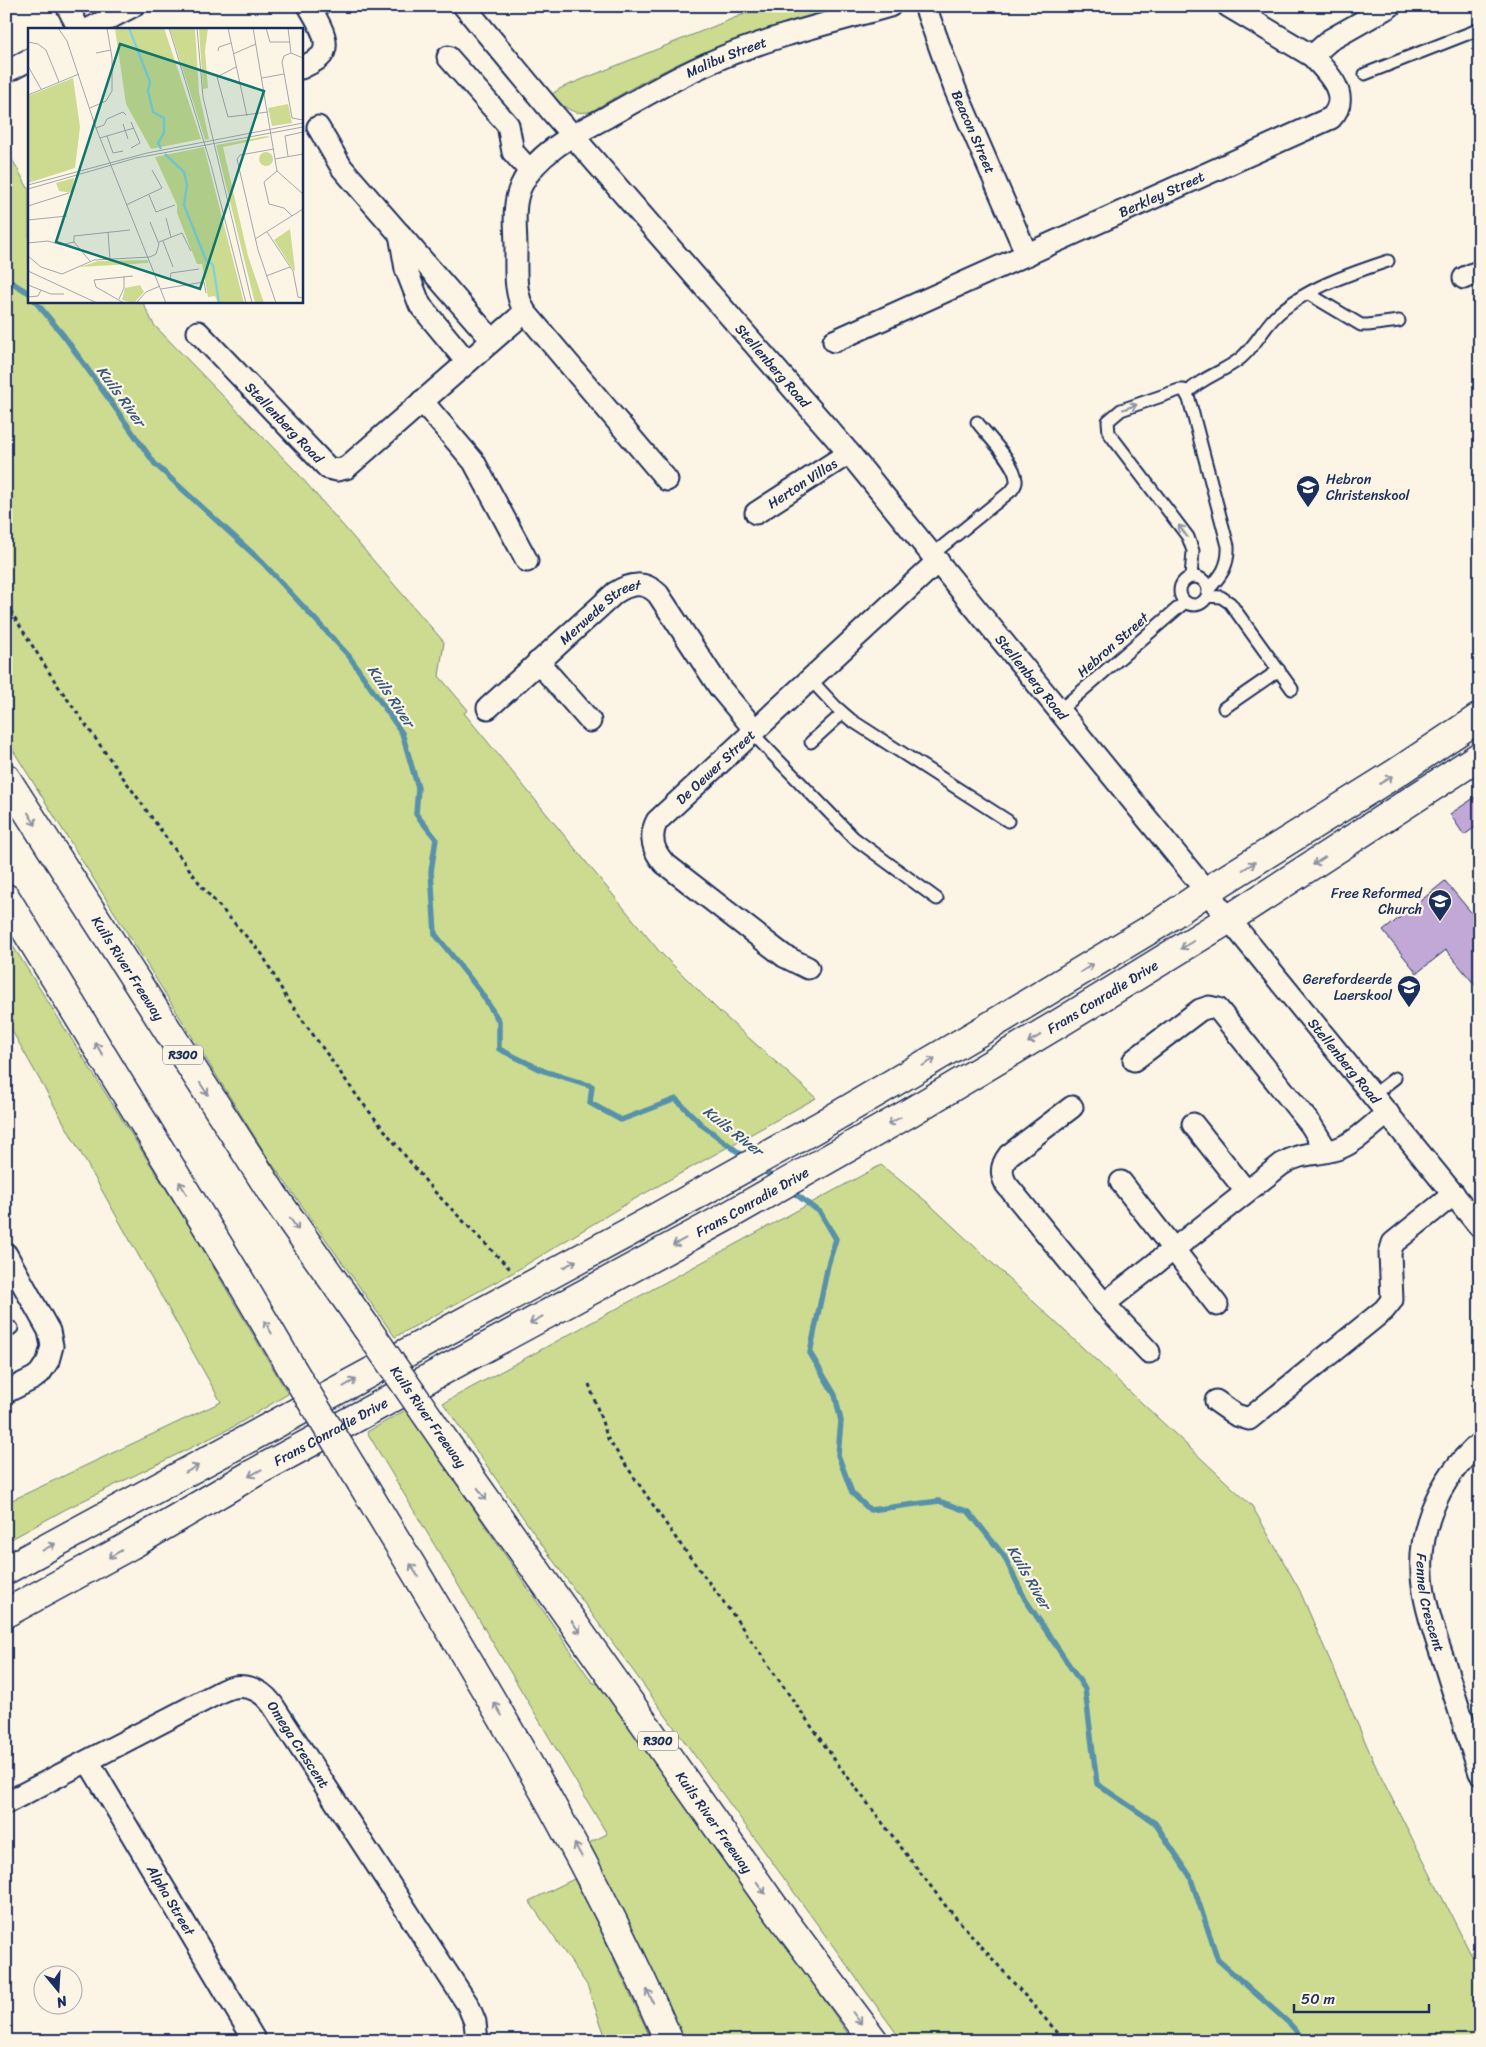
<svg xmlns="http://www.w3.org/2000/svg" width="1486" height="2047" viewBox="0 0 1486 2047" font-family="Sriracha,sans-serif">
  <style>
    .green { fill: #ccdb8f; stroke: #748576 }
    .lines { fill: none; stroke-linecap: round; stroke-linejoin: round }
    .stream { stroke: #5991aa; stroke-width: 5.5 }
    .building { fill: #c1a8d6; stroke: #1b2f5e }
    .lane-casing { stroke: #1b2f5e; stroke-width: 15 }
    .street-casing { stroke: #1b2f5e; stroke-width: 25 }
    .secondary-casing { stroke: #1b2f5e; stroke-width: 31 }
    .highway-casing { stroke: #1b2f5e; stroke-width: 31 }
    .path { stroke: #1b2f5e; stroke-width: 3; stroke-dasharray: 4 4; stroke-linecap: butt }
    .lane { stroke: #fcf5e5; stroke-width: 11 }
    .street { stroke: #fcf5e5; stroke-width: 21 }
    .secondary { stroke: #fcf5e5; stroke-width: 28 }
    .highway { stroke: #fcf5e5; stroke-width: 28 }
    .highway-bridge-casing { stroke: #1b2f5e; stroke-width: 31; stroke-linecap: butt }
    .highway-bridge { stroke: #fcf5e5; stroke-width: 28 }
    .oneway { stroke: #8c92a2 }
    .labels { text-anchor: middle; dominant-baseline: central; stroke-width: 4.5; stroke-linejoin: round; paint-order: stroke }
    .shield { fill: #fcf5e5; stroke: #5e6a86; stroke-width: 1 }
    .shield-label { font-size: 12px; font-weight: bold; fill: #1b2f5e }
    .street-label { font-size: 14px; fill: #1b2f5e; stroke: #fcf5e5 }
    .poi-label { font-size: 14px; fill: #1b2f5e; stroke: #fcf5e5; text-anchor: end }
    .water-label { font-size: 15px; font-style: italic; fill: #35587e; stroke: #fcf5e5 }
    .inset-river { fill: none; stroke: #82d2dc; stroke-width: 2.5 }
    .inset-road { fill: none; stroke: #a2a6af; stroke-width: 1 }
    .view { fill: #0f766e; fill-opacity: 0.15; stroke: #0f766e; stroke-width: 2.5 }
    .inset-edge { fill: none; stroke: #1b2f5e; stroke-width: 2.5 }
  </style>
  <rect width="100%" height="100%" fill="#fcf5e5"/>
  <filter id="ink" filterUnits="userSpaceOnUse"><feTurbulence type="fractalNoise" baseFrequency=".02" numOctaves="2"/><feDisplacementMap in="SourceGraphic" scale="10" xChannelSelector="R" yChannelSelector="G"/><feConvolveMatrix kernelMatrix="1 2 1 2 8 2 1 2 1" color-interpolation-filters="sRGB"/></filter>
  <g filter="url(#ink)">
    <path class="green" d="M764 6H845C801 19 756 30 714 48 671 65 631 88 592 111 573 116 564 108 552 94L561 88Z
      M6 148 29 190V301H142L154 325 294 469 444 642 439 676 468 710 464 713 659 951 721 1013 816 1098 631 1201 514 1272 395 1337 268 1158 6 739Z
      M6 935 191 1229 288 1394 233 1427 66 1509 6 1542V1503L221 1402 6 1020Z
      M881 1165 927 1202 1252 1506 1299 1589 1377 1769 1480 1972V2041H902L552 1559 443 1403Z
      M406 1410 592 1682 605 1687 853 2041H678L587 1844 607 1834 367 1432Z
      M574 1879 592 1912 652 2041H607L587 1985 529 1901Z"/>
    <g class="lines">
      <path class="stream" d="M6 279 29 293
        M35 301 64 336 155 464 263 563 349 656 402 733 418 788 416 814 436 839 431 871 435 934 480 991 499 1021V1049L544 1071 592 1086 590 1103 621 1120 676 1099 702 1125 746 1158
        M760 1168 777 1180
        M790 1190 820 1212 836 1239 828 1265 810 1353 835 1395 841 1421 838 1455 852 1493 870 1510 939 1501 969 1512 1004 1556 1025 1599 1085 1689 1097 1784 1155 1823 1190 1876 1218 1960 1290 2024 1305 2041"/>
    </g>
    <path class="building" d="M1480 794V824L1464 835 1450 814Z
      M1445 881 1480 923V991L1446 950 1417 973 1383 931Z"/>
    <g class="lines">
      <g class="lane-casing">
        <path id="lane" d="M1365 74 1480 29
          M1309 294 1361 325H1368L1399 321
          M1187 393C1202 377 1224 372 1241 358 1255 346 1263 329 1275 317 1303 289 1352 273 1388 261
          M933 554 1012 490C1014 487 1017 484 1016 480 1016 464 987 435 977 422
          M1191 577 1193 551 1188 537 1109 433 1108 421 1121 410 1179 390H1184L1189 399 1228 546C1229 566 1221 576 1208 590
          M1180 591a14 14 0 1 1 28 0a14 14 0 1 1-28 0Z
          M1207 596 1221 597 1230 603 1292 689
          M810 679 836 707 851 720 1008 821
          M1224 708 1279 670
          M1060 710 1185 602
          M752 733 854 838 937 899
          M811 742 843 713
          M1373 1095 1395 1078
          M6 1332 12 1328"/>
      </g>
      <g class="street-casing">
        <g id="street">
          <path d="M67 6 79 29"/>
          <path id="s1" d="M464 6 552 112 849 453 1480 1227"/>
          <path id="s2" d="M925 6 955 89 1027 255"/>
          <path d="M89 29 133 6"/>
          <path d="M1312 56 1330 40 1390 6"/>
          <path d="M448 57 508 125 513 152 530 171"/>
          <path d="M301 68C307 65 314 62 319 58 335 45 316 19 309 6"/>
          <path d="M6 72 29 60"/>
          <path d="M318 127 342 168 492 340"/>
          <path d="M400 234 406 269 420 305 467 362"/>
          <path d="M1464 278 1480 271"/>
          <path id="s3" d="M198 332 328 468 337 470 346 468 525 312"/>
          <path id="s4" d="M834 341 1331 118C1352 96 1328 73 1312 56L1228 6"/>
          <path d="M422 401 474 462 527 561"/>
          <path id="s5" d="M667 480 525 312C514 293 516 271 516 249 516 229 512 205 521 186 536 153 575 134 605 118 644 96 682 74 723 57 777 35 834 22 890 6"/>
          <path id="s6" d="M756 513 849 453"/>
          <path d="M538 662 590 721"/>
          <path id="s7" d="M488 708 615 593C630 583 645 581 658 594L720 688 755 730"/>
          <path id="s8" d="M808 968 784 956 664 863C653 851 649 836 657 821L938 561"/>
          <path d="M1134 1060 1200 1010 1209 1007 1218 1009 1311 1125 1327 1151"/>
          <path d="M1072 1107 1009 1155C1001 1165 1000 1173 1006 1184L1104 1304 1149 1352"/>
          <path d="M1193 1124 1246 1191"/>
          <path d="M1121 1182 1217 1305"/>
          <path d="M6 1254 49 1331 52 1346 48 1361 40 1373 34 1378 6 1392"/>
          <path d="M1104 1304 1282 1164C1303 1151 1316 1156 1337 1149 1356 1143 1372 1125 1388 1113"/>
          <path d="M1216 1401 1236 1415 1249 1419 1384 1310 1392 1300 1390 1253 1393 1243 1454 1194"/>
          <path id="s9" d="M1480 1443C1437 1479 1414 1535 1424 1592 1428 1617 1437 1641 1445 1665 1456 1701 1468 1737 1480 1773"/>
          <path id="s10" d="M88 1761 255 2041"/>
          <path id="s11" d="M6 1803 222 1691C241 1682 259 1687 272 1704L468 2005 475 2022 477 2041"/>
        </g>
      </g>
      <g class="secondary-casing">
        <g id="secondary">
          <path d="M6 1570 655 1218 818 1127 988 1027 1159 924 1207 891 1396 773 1480 717"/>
          <path id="s12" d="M6 1613 131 1545 254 1473 726 1217 909 1113 1063 1021 1229 919 1480 756"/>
        </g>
      </g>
      <g class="highway-casing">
        <g id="highway">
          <path id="s13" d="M6 778 274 1196 366 1327"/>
          <path d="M6 898 244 1287 292 1369"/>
          <path id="s14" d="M444 1440 772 1904 874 2041"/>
          <path d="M361 1482C471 1665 584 1845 669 2041"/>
        </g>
      </g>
      <path class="path" d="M6 604 56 683 149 814 203 888 262 954 286 997 360 1100 432 1189 512 1271
        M589 1384 608 1439 675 1537 734 1616 837 1763 945 1905 1065 2041"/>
      <use href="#lane" class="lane"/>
      <use href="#street" class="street"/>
      <use href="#secondary" class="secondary"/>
      <use href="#highway" class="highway"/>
      <g class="highway-bridge-casing">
        <path id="highway-bridge" d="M366 1327 444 1440
          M292 1369 361 1482"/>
      </g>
      <use href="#highway-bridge" class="highway-bridge"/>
    </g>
    <defs><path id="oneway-shaft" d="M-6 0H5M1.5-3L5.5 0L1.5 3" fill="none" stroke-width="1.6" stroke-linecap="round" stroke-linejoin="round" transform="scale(1.25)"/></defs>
    <g class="oneway">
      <use href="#oneway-shaft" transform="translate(1130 407) rotate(-19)"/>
      <use href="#oneway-shaft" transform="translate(1183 531) rotate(-127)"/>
      <use href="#oneway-shaft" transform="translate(1386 780) rotate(-32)"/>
      <use href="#oneway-shaft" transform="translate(32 819) rotate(58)"/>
      <use href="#oneway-shaft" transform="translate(1319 861) rotate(147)"/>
      <use href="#oneway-shaft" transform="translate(1249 866) rotate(-32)"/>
      <use href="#oneway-shaft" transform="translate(1187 945) rotate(148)"/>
      <use href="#oneway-shaft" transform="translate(1087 968) rotate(-32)"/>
      <use href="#oneway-shaft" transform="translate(1034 1039) rotate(149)"/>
      <use href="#oneway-shaft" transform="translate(99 1049) rotate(-121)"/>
      <use href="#oneway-shaft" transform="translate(929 1062) rotate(-30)"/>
      <use href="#oneway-shaft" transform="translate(204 1089) rotate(57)"/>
      <use href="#oneway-shaft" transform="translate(894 1121) rotate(150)"/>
      <use href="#oneway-shaft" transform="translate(183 1188) rotate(-121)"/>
      <use href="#oneway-shaft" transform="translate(294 1224) rotate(55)"/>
      <use href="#oneway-shaft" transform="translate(679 1242) rotate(152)"/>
      <use href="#oneway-shaft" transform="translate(570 1264) rotate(-29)"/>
      <use href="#oneway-shaft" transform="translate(536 1320) rotate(151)"/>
      <use href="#oneway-shaft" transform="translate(268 1327) rotate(-120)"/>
      <use href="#oneway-shaft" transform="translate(350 1383) rotate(-29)"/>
      <use href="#oneway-shaft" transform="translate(192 1469) rotate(-29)"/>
      <use href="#oneway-shaft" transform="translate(255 1473) rotate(151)"/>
      <use href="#oneway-shaft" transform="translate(482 1494) rotate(55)"/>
      <use href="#oneway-shaft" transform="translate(49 1547) rotate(-29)"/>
      <use href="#oneway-shaft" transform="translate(115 1554) rotate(151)"/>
      <use href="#oneway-shaft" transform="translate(414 1570) rotate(-121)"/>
      <use href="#oneway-shaft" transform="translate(576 1627) rotate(54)"/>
      <use href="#oneway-shaft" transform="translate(498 1709) rotate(-121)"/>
      <use href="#oneway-shaft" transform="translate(578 1850) rotate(-119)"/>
      <use href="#oneway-shaft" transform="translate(761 1888) rotate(55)"/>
      <use href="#oneway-shaft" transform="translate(650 1996) rotate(-115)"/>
      <use href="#oneway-shaft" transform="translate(857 2018) rotate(53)"/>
    </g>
  </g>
  <defs>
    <g id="school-pin" transform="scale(1.25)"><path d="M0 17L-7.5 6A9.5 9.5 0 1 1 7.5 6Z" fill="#1b2f5e" stroke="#fcf5e5"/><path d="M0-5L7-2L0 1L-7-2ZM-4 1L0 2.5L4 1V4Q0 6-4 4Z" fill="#fff"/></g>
  </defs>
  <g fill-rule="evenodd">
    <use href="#school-pin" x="1308" y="487"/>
    <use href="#school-pin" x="1440" y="901"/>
    <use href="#school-pin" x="1409" y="987"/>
  </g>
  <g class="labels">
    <g class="shield">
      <rect x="163" y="1045.5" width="40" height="19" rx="4"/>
      <rect x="638" y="1731.5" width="40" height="19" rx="4"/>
    </g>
    <g class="shield-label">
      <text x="183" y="1055">R300</text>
      <text x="658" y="1741">R300</text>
    </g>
    <g class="street-label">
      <text stroke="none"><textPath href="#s5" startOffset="594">Malibu Street</textPath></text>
      <text stroke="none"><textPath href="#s2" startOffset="135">Beacon Street</textPath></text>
      <text stroke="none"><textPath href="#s4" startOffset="359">Berkley Street</textPath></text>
      <text stroke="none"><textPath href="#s1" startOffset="474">Stellenberg Road</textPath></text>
      <text stroke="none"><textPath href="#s3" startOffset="125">Stellenberg Road</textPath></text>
      <text stroke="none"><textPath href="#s6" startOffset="55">Herton Villas</textPath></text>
      <text stroke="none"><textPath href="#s7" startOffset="149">Merwede Street</textPath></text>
      <text transform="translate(1113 645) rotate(-41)">Hebron Street</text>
      <text stroke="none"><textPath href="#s1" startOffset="879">Stellenberg Road</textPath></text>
      <text stroke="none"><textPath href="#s8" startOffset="304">De Oewer Street</textPath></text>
      <text stroke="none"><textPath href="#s13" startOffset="226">Kuils River Freeway</textPath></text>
      <text stroke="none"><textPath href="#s12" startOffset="1258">Frans Conradie Drive</textPath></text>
      <text stroke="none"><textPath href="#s1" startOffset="1374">Stellenberg Road</textPath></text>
      <text stroke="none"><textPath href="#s12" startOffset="852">Frans Conradie Drive</textPath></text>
      <text transform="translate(428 1417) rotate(55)">Kuils River Freeway</text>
      <text stroke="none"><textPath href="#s12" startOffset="372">Frans Conradie Drive</textPath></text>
      <text stroke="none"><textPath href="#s9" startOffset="178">Fennel Crescent</textPath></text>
      <text stroke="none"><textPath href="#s11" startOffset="348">Omega Crescent</textPath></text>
      <text stroke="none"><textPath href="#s14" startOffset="468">Kuils River Freeway</textPath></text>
      <text stroke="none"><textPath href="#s10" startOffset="162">Alpha Street</textPath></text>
    </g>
    <g class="poi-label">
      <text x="1326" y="479" text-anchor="start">Hebron<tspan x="1326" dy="16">Christenskool</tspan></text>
      <text x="1422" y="893">Free Reformed<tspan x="1422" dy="16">Church</tspan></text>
      <text x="1392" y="979">Gerefordeerde<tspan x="1392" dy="16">Laerskool</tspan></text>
    </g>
    <g class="water-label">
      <text transform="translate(121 396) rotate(54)">Kuils River</text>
      <text transform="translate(391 696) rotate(56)">Kuils River</text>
      <text transform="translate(733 1131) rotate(38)">Kuils River</text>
      <text transform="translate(1029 1577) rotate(60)">Kuils River</text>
    </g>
  </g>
  <g transform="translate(28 28)">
    <rect width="275" height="275" fill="#fcf5e5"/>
    <path d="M136 0 173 111 123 121 98 76 87 1ZM167 0 171 65 181 111 177 112 142 1ZM180 0 177 23 180 60 175 61 171 1ZM45 50 52 99 47 140 0 155V68ZM260 76 264 95 244 98 240 80ZM239 108 242 109 195 119 220 228 236 275H227L188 117ZM176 119 216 275H190L187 268 180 269 174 236H169L149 185V177L127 129ZM231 131a7 7 0 1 1 14 0a7 7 0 1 1-14 0ZM46 150 44 165 31 163 28 155ZM262 201 267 242 266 243 246 212ZM120 232V235L52 239 70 233ZM112 257 116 264 106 275 94 272 97 260Z" fill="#ccdb8f"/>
    <path class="inset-river" d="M101 0 122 54 120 63 125 84 136 90V105L130 115 133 121M137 126 156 144 159 157 156 177 178 232 185 237 191 275"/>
    <path class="inset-road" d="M30 0 39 13 68 100 138 275M141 0 183 137 218 275M169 0 175 69 224 275M200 0 219 88M225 0 249 143 275 166M238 0 242 14H262M260 0 263 25M0 14 10 16 18 22 31 54M190 23 191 19 203 15M68 25 83 22M205 26 228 16M275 30 263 25 256 28 254 34 264 90 275 92M0 38 13 61M208 39 189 49 200 89 240 84M234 50 256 46M0 67 51 46M62 80 78 73 84 63V30L79 0M95 96 100 111M68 100 76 97 79 91 95 84 98 87M79 108 85 125 95 123M72 110 106 100M103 120 112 115 103 94M246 121 212 127 209 131 230 222 248 275M260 128 257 108 275 104M247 131 275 126M249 143 236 154 241 176 256 180 264 188M0 157 119 125 275 95M0 161 108 130 275 99M121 167 128 184 147 177M98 177 134 160 124 142M0 178 41 165M138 190 143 209M0 192 39 188M80 204 82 232M239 204 265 243 270 269 275 270M227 211 275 181M135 213 145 239M131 214 154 205 163 223M0 215 20 213 33 217 46 214M0 228 13 239 34 246 66 232 122 229 128 226 131 216 122 194M62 233 46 214V208L102 202M0 243 69 275M238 248 262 239M142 252 143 245 171 241M0 257 23 266H36M133 261 176 254 178 265M0 269 10 268 13 262M91 271 96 260V248M96 275 68 259 66 252 105 248M108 275 118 264 132 258"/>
    <path class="view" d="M92 16 236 63 172 261 28 214Z"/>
    <rect width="275" height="275" class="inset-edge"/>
  </g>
  <rect width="1486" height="2047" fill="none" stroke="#fcf5e5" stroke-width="25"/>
  <rect x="12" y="12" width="1461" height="2022" fill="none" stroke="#1b2f5e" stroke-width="2" filter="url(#ink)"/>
  <g transform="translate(58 1990) rotate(162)"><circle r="24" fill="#fcf5e5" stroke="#a2a6af"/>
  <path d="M0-4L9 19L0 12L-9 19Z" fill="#1b2f5e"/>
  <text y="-8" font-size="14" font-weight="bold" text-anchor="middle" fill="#1b2f5e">N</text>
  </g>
  <path d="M1294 2004v8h135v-8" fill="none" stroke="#1b2f5e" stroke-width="2.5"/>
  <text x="1301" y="2004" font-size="15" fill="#1b2f5e" stroke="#fcf5e5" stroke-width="4" paint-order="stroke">50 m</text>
</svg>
